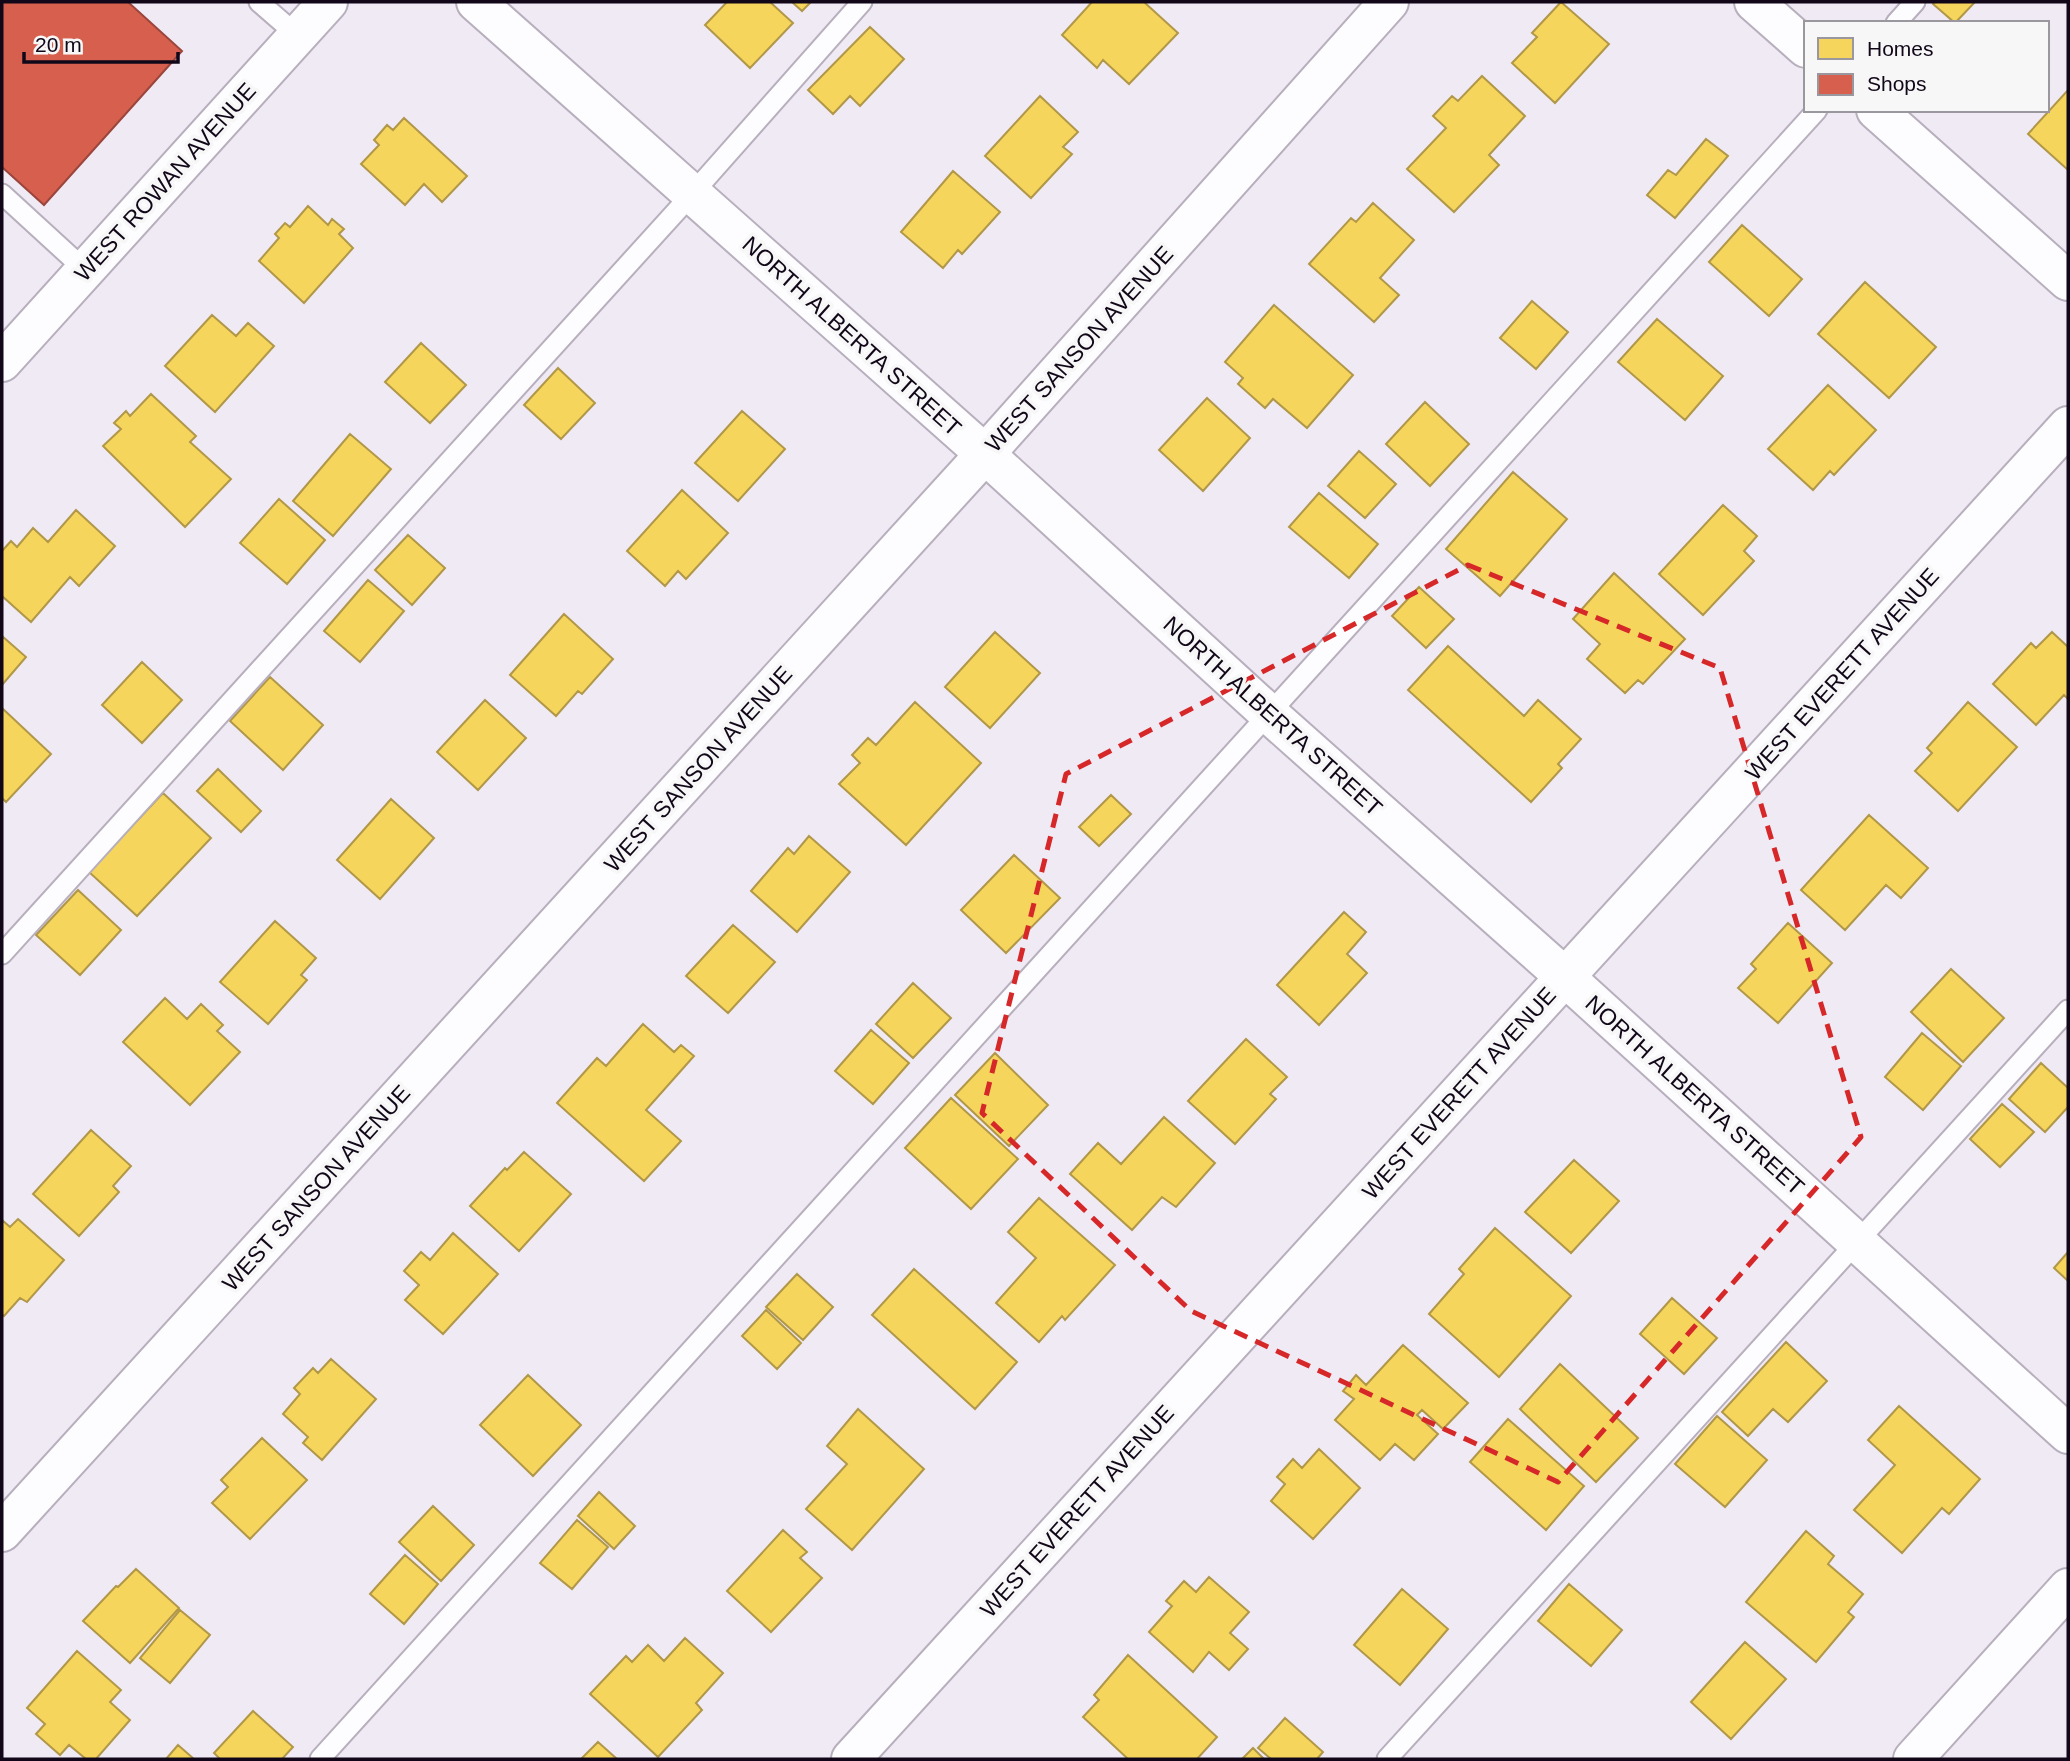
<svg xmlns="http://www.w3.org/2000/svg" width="2070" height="1761" viewBox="0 0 2070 1761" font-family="Arial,sans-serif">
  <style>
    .homes { fill: #f6d55c; stroke: #b19748; stroke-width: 2 }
    .shops { fill: #d6604d; stroke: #9b453d; stroke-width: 2 }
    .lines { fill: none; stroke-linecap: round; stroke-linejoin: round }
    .service-casing { stroke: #b7afbd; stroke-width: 23 }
    .minor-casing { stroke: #b7afbd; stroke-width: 42 }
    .tertiary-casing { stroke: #b7afbd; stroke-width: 42 }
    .secondary-casing { stroke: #b7afbd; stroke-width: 42 }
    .service { stroke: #fdfcfe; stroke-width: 19 }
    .minor { stroke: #fdfcfe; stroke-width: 38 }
    .tertiary { stroke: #fdfcfe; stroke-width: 38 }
    .secondary { stroke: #fdfcfe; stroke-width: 38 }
    .marked { fill: none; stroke: #d62828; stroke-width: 5; stroke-dasharray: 14 9; stroke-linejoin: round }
    .labels { text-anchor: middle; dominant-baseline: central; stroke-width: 7; stroke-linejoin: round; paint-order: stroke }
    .street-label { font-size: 23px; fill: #110718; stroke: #f7f7f7 }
  </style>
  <rect width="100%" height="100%" fill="#f0eaf5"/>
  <path class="homes" d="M727 2H770L793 23 750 68 705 25Z
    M792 2H811L802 11Z
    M1092 2H1144L1178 33 1129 84 1103 60 1097 68 1062 35Z
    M1561 2 1609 44 1555 103 1512 63 1537 37 1532 33Z
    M1935 2H1975L1955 23 1933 4Z
    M870 27 904 59 860 106 850 96 833 114 808 90Z
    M1482 76 1525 116 1489 155 1499 165 1454 212 1407 169 1446 128 1433 116 1452 96 1458 101Z
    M2068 90V170L2028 134Z
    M1040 96 1078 132 1063 147 1072 154 1031 198 985 156Z
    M404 118 467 176 442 202 424 184 405 205 361 164 379 145 374 140 387 125 393 130Z
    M1706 139 1728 156 1675 218 1647 195 1668 170 1676 175Z
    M953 171 1000 212 962 254 958 250 943 268 901 232Z
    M1373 203 1414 240 1380 278 1399 295 1374 322 1309 264 1351 218 1356 222Z
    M308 206 328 225 332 219 344 229 339 234 353 248 304 303 259 261 279 238 275 234 285 223 290 227Z
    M1742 225 1802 279 1769 316 1709 262Z
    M1865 282 1936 347 1889 398 1818 334Z
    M1532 301 1568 332 1536 369 1500 338Z
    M1274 305 1353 375 1307 428 1273 399 1265 408 1238 384 1243 378 1225 362Z
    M212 315 236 336 248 323 274 346 215 412 165 366Z
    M1657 319 1723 376 1685 420 1618 362Z
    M421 343 466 385 430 423 385 382Z
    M558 368 595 403 561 439 524 405Z
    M1828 385 1876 430 1834 475 1830 471 1813 490 1768 449Z
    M151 394 196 436 190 442 231 479 185 527 103 446 121 429 114 423 126 411 130 416Z
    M1207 398 1250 438 1203 491 1159 450Z
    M1425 402 1469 444 1430 486 1386 444Z
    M742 411 785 449 738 501 695 463Z
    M350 434 391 469 333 536 293 501Z
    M1359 451 1396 484 1365 518 1328 486Z
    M1513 472 1567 519 1500 596 1446 549Z
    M682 490 728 533 686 579 678 571 665 586 627 551Z
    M1319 493 1378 544 1349 578 1289 527Z
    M279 499 325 540 287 584 240 543Z
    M1723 505 1757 536 1744 551 1754 561 1703 615 1659 574Z
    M76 510 115 546 79 586 70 577 31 622 2 596V551L11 541 17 547 33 528 48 542Z
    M408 535 445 568 412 605 375 570Z
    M1614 573 1685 639 1643 684 1638 680 1625 693 1587 659 1600 644 1573 619Z
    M368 580 404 611 360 662 324 631Z
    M1419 587 1454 619 1426 648 1392 616Z
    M564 614 613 659 582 694 578 691 556 716 510 675Z
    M995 632 1040 673 990 728 945 687Z
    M2052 632 2068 647V699L2064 695 2036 725 1993 684 2031 643 2036 648Z
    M2 636 26 657 2 685Z
    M1448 646 1524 716 1538 700 1581 739 1558 764 1562 768 1531 802 1408 690Z
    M142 662 182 700 142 743 102 705Z
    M270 677 323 725 283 770 230 721Z
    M485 700 526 738 478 790 437 752Z
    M915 702 981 763 906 845 839 784 860 763 852 755 868 738 876 745Z
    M1968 702 2017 747 1958 811 1915 771 1932 753 1927 748Z
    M2 708 51 754 6 802 2 798Z
    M218 769 261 811 241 832 197 791Z
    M163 793 211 838 137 916 89 872Z
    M1111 795 1131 814 1099 846 1079 827Z
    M391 799 434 838 380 899 337 860Z
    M1869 815 1928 868 1901 898 1886 885 1845 930 1801 890Z
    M809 836 850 872 797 932 751 891 788 848 794 854Z
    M1014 855 1060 898 1006 953 961 910Z
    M78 890 121 930 80 975 36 935Z
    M1344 912 1366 932 1347 954 1367 973 1319 1025 1277 985Z
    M275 921 316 958 301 975 307 980 268 1024 220 982Z
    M1788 923 1832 963 1778 1023 1738 988 1756 969 1751 964Z
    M733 925 775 962 728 1013 686 976Z
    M1951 969 2004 1018 1963 1062 1911 1012Z
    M913 983 951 1018 913 1058 876 1024Z
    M165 998 187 1019 201 1004 223 1025 217 1031 240 1052 190 1105 123 1042Z
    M643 1024 674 1052 681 1045 694 1056 646 1110 681 1141 644 1181 557 1103 597 1058 606 1066Z
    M871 1030 909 1063 873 1104 835 1071Z
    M1922 1033 1961 1066 1923 1110 1885 1077Z
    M1246 1039 1287 1077 1270 1094 1276 1099 1235 1144 1188 1101Z
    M995 1053 1048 1105 1009 1146 955 1095Z
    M2041 1063 2068 1088V1107L2045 1132 2009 1099Z
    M951 1098 1018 1159 971 1209 905 1148Z
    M2002 1104 2034 1132 2000 1167 1970 1139Z
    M1164 1117 1215 1163 1176 1207 1162 1197 1132 1230 1070 1174 1098 1143 1121 1164Z
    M91 1130 131 1166 113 1186 119 1192 79 1236 33 1194Z
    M524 1152 571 1194 519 1251 470 1206 505 1168 507 1170Z
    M1574 1160 1619 1201 1571 1253 1525 1212Z
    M1039 1198 1115 1265 1065 1320 1062 1316 1039 1342 996 1303 1036 1258 1008 1232Z
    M18 1219 64 1260 27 1302 20 1298 4 1316 2 1314V1220L10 1227Z
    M1495 1228 1571 1296 1499 1377 1429 1314 1464 1274 1459 1269Z
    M453 1233 498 1274 443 1334 405 1300 419 1285 404 1271 421 1252 430 1260Z
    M2068 1252V1281L2054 1268Z
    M914 1269 1017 1362 975 1409 872 1315Z
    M797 1274 833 1307 803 1340 766 1307Z
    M1672 1298 1717 1338 1684 1374 1640 1334Z
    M766 1310 801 1343 777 1369 742 1336Z
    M1786 1342 1827 1381 1788 1422 1773 1409 1748 1436 1722 1412Z
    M1403 1345 1468 1403 1443 1429 1422 1410 1417 1415 1438 1434 1414 1460 1395 1444 1380 1460 1335 1420 1354 1399 1343 1391 1356 1375 1366 1385Z
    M331 1359 376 1399 322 1460 303 1443 308 1437 283 1414 300 1394 294 1388 313 1368 318 1373Z
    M1560 1364 1638 1438 1596 1482 1520 1409Z
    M528 1375 581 1425 533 1476 480 1425Z
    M1899 1406 1980 1479 1949 1514 1942 1508 1902 1553 1854 1510 1895 1465 1868 1440Z
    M858 1409 924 1469 852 1550 806 1509 847 1464 827 1446Z
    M1717 1416 1767 1460 1725 1507 1675 1464Z
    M1508 1419 1584 1486 1546 1530 1470 1462Z
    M262 1438 307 1480 250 1539 212 1503 228 1487 221 1480Z
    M1319 1449 1360 1488 1313 1539 1271 1501 1285 1484 1277 1477 1293 1459 1302 1468Z
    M599 1492 635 1526 614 1549 578 1516Z
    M433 1506 474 1545 441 1581 399 1542Z
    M577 1520 608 1547 572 1589 540 1563Z
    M783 1530 807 1552 800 1558 822 1578 771 1632 727 1591Z
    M1806 1531 1834 1556 1828 1564 1863 1594 1848 1612 1854 1617 1816 1662 1746 1602Z
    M405 1555 438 1584 404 1624 370 1594Z
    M136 1569 179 1608 130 1663 83 1621 116 1586 118 1587Z
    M1209 1577 1249 1612 1230 1633 1248 1649 1229 1670 1209 1652 1193 1672 1149 1632 1172 1606 1166 1601 1184 1581 1196 1592Z
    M1569 1584 1622 1630 1591 1666 1538 1621Z
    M1402 1589 1448 1629 1400 1685 1354 1645Z
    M180 1610 210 1635 170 1683 140 1658Z
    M685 1638 723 1673 696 1703 702 1710 658 1757 590 1694 626 1656 632 1662 648 1645 664 1661Z
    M1745 1642 1786 1679 1731 1739 1691 1702Z
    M77 1651 121 1690 110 1702 130 1720 96 1759H86L69 1745 60 1755 36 1734 45 1724 27 1708Z
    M1128 1655 1217 1737 1197 1759H1128L1083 1717 1099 1700 1094 1695Z
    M253 1711 293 1747 282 1759H220L214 1753Z
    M1285 1718 1323 1752 1317 1759H1271L1258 1748Z
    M598 1742 617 1759H581Z
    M178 1745 194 1759H166Z
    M1253 1748 1264 1759H1242Z"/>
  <path class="shops" d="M2 2H128L182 51 44 205 2 167Z"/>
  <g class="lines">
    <g class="service-casing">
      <path id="service" d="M259 2 297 35
        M1896 23 1915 2
        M2 194 85 270
        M2 954 692 194 862 2
        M320 1759 1817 110
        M1387 1759 2068 1010"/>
    </g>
    <g class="minor-casing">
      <path id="minor" d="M1754 2 1806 48
        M1876 110 2068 281
        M2 1532 985 454 1389 2
        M851 1759 2068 426
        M1913 1759 2068 1588"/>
    </g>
    <g class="tertiary-casing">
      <path id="tertiary" d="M2 362 328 2"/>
    </g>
    <g class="secondary-casing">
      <path id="secondary" d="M476 2 985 454 1268 713 1565 977 2068 1434"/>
    </g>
    <use href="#service" class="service"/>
    <use href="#minor" class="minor"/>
    <use href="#tertiary" class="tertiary"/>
    <use href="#secondary" class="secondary"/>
  </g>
  <path class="marked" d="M1468 565 1720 668 1861 1137 1558 1482 1191 1311 982 1113 1066 774Z"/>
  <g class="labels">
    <g class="street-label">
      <text transform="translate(165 182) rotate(-48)">WEST ROWAN AVENUE</text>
      <text transform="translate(852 336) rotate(42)">NORTH ALBERTA STREET</text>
      <text transform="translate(1079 349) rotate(-48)">WEST SANSON AVENUE</text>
      <text transform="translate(1842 674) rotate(-48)">WEST EVERETT AVENUE</text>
      <text transform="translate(1273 716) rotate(42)">NORTH ALBERTA STREET</text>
      <text transform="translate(698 769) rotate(-48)">WEST SANSON AVENUE</text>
      <text transform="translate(1459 1093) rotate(-48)">WEST EVERETT AVENUE</text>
      <text transform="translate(1695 1095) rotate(42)">NORTH ALBERTA STREET</text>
      <text transform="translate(316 1188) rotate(-48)">WEST SANSON AVENUE</text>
      <text transform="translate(1077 1511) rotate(-48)">WEST EVERETT AVENUE</text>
    </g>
  </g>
  <rect width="2070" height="1761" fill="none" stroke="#110718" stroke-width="7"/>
  <rect x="1804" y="21" width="245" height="91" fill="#f7f7f7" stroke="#9b979e" stroke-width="2"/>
  <rect x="1818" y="38" width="35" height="21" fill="#f6d55c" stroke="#9b979e" stroke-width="2"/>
  <text x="1867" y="56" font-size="21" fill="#110718">Homes</text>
  <rect x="1818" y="74" width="35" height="21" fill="#d6604d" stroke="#9b979e" stroke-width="2"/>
  <text x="1867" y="91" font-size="21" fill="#110718">Shops</text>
  <path d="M24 52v10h154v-10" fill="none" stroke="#110718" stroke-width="3.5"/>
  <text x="35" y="52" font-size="21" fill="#110718" stroke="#f7f7f7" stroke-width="5" paint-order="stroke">20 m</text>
</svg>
